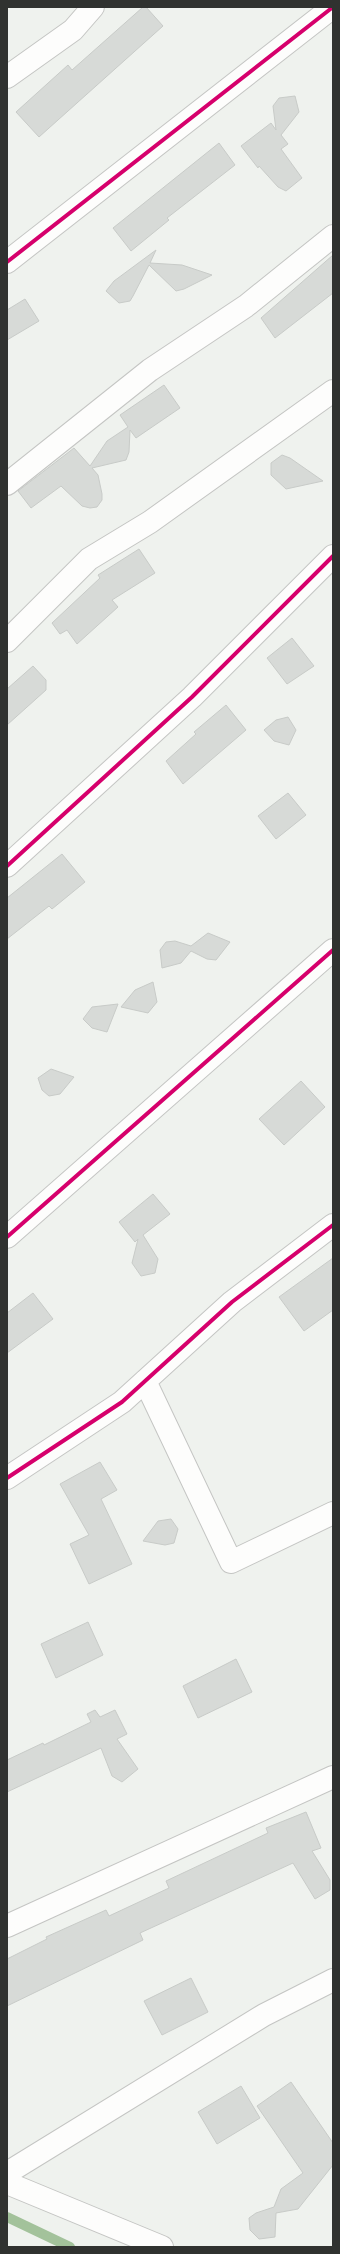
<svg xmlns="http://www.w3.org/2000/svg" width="340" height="2254" viewBox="0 0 340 2254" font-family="Arial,sans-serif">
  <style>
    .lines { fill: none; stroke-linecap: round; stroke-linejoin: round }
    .stream { stroke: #a3c29b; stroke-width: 10 }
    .building { fill: #d7dad7; stroke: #c8cbc8 }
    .street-casing { stroke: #c4c5c3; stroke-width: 24 }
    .street { stroke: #fdfdfc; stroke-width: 22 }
    .cycleway-casing { stroke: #fdfffd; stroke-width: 6 }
    .cycleway { stroke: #d6006c; stroke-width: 4 }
  </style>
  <rect width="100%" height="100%" fill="#eff2ee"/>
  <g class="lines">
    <path class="stream" d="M7 2217 70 2247"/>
  </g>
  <path class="building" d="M143 7H146L163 26 39 137 16 112 68 65 72 70Z
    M295 96 299 112 281 135 288 144 281 149 302 178 286 191 278 187 259 166 258 168 241 146 271 123 276 130 273 106 279 98Z
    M219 143 235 165 167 218 169 220 131 251 113 228Z
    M156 250 150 263 182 265 212 275 184 289 176 291 149 265 133 296 130 301 119 303 106 291 114 281Z
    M333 255V293L275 338 261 318Z
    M25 299 39 321 7 340V310Z
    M164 385 180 408 136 438 130 430 129 452 126 460 92 468 98 475 102 494V500L97 507 90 508 82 506 61 486 31 508 18 491 74 448 90 466 107 441 128 427 120 415Z
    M282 455 290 458 323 481 286 489 271 475V463Z
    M139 549 155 573 112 600 118 607 77 644 67 630 60 634 52 623 100 578 98 575Z
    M292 638 314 666 287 684 267 658Z
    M33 666 46 680V690L7 725V689Z
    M226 705 246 730 183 784 166 761 196 734 194 732Z
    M288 717 296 730 289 745 274 741 264 730 276 720Z
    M288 793 306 815 276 839 258 816Z
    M62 854 85 882 52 909 49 906 7 939V898Z
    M208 933 230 942 216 960 207 959 191 951 181 963 162 968 160 950 166 942 175 941 191 946Z
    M153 982 157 1002 148 1013 121 1007 135 990Z
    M118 1004 107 1032 92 1028 83 1019 92 1007Z
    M51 1069 74 1077 60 1094 49 1096 42 1090 38 1078Z
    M301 1081 325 1107 284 1145 259 1119Z
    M153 1194 170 1214 143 1235 158 1259 155 1273 141 1276 132 1263 138 1239 135 1242 119 1222Z
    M333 1258V1310L304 1331 279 1297Z
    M33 1293 53 1319 7 1353V1313Z
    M100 1462 117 1490 101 1499 132 1564 89 1584 70 1544 89 1535 60 1484Z
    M171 1519 178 1529 174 1543 165 1545 143 1541 158 1521Z
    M88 1622 103 1655 56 1678 41 1644Z
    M236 1659 252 1692 198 1718 183 1686Z
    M95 1710 100 1717 115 1710 127 1734 117 1739 138 1769 122 1782 112 1776 101 1748 7 1792V1760L43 1743 44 1745 91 1722 87 1714Z
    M306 1812 321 1848 312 1851 330 1880V1890L315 1899 293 1863 140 1933 143 1940 7 2006V1959L47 1939 46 1937 106 1910 109 1916 169 1888 166 1881 268 1833 266 1828Z
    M191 1978 208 2012 162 2035 144 2001Z
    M291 2082 333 2143V2165L298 2209 276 2213 275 2237 259 2239 250 2230 249 2218 256 2213 274 2207 281 2189 303 2173 257 2106Z
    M241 2086 260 2118 217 2144 198 2112Z"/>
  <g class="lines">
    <g class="street-casing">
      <path id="street" d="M7 77 73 30 93 7
        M7 262 333 7
        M7 484 150 370 246 306 333 236
        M7 641 89 559 150 522 333 391
        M7 866 192 697 333 556
        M7 1237 333 950
        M145 1381 231 1562 333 1513
        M7 1478 122 1402 232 1302 333 1225
        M7 1926 333 1777
        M7 2173 264 2015 333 1980
        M7 2183 162 2247"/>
    </g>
    <use href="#street" class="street"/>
    <g class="cycleway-casing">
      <path id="cycleway" d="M7 262 333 7
        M7 866 192 697 333 556
        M7 1237 333 950
        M7 1478 122 1402 232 1302 333 1225"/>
    </g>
    <use href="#cycleway" class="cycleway"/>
  </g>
  <rect width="340" height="2254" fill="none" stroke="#303230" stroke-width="16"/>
</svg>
